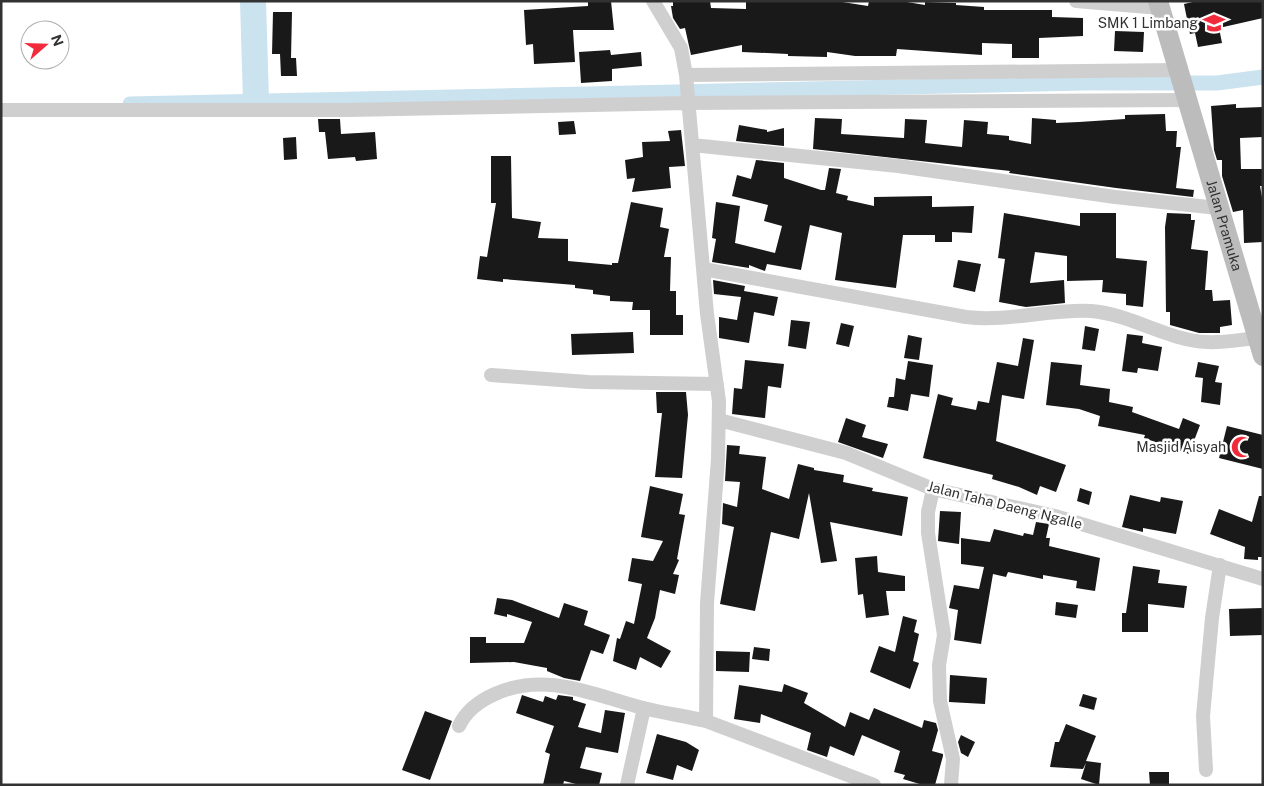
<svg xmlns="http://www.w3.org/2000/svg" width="1264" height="786" viewBox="0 0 1264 786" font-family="'Public Sans',sans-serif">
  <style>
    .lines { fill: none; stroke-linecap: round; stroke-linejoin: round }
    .canal { stroke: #cbe2ef; stroke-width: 15 }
    .river { stroke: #cbe2ef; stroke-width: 26 }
    .building { fill: #191919 }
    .street { stroke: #cfcfcf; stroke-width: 14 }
    .secondary { stroke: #bcbcbc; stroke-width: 20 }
    .labels { text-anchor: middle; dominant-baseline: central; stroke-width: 5; stroke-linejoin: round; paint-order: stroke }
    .poi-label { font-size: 14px; fill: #323232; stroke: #fff; text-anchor: end }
    .street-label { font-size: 14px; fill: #323232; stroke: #fff }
  </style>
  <rect width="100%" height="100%" fill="#fff"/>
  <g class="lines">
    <path class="canal" d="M130 104 1084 83H1217L1263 77"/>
    <path class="river" d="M253 1 256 101"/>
  </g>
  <path class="building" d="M588 1H611L614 30H573L575 62 534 64 533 44 526 45 524 10 588 6Z
    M673 1H710L711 8 746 9V1H836L868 6 869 1H901L925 5V2L956 3V5L984 7V10H1052V17L1083 18V36L1039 38V58H1012V44L982 43V55L897 49 896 56H855L827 52V57L788 56V54L742 52V45L691 55 685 28 680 29 673 18 671 6H673Z
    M1197 1H1263V18L1219 28 1222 43 1198 47 1195 33 1190 34 1184 4Z
    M273 12H292L291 58H296L297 76H281L280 54H272Z
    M1115 31 1144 32 1143 52 1114 51Z
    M610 50 611 55 641 52 642 66 612 69V81L581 83 579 52Z
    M1236 104V108L1263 107V137L1240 138 1241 169H1263V186H1260L1263 203V242L1244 243 1243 210 1233 212 1222 176V160H1217L1214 150 1211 106Z
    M1165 114 1166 131H1177L1176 147H1181L1176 188 1194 190 1193 197 1116 188 1009 173 1010 171 813 149 815 118 842 119 841 134 904 138 905 119 927 120 925 143 962 147 964 120 988 122 987 134 1009 136V140L1031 144 1032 118 1056 120V123L1079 122 1125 119V115Z
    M318 119H340L341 134 375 132 377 159 356 161 355 157 328 159 325 132H319Z
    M574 121 576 134 559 135 558 122Z
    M739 125 767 130V132L784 128V146L736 141Z
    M681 130 685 166 669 167 671 188 632 192 635 178 627 179 625 160 643 157 642 142 670 141 668 131Z
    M296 137 297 159 284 160 283 138Z
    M491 156H511L512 218 541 222 538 238 568 239V261L612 265V263H618L631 202 663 208 660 227 669 229 664 257H671L670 291H676V315H683V335H650V310H632L633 302 610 301V296L593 294V290L575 288V285L503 279V282L477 279 480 256 487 257 496 203H491Z
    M756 160 784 163V178L821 190H825L829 168 841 169 836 193 848 196 847 200 874 206V197L932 196V207L974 206 972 233 952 232V242H935V235H903L896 288 835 280 842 233 810 225 801 270 767 264 765 271 749 265V268L712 262 716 239 712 238 716 202 740 206 735 243 775 253 782 226 764 221 768 205 732 196 737 175 751 179Z
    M1004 213 1080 226V213H1116V258L1147 261 1143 307 1126 305V294L1102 292 1103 280 1067 281V256L1035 252 1030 283 1064 280 1065 303 1026 307 999 302 1005 259 998 258Z
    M1167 213 1191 214V220H1195L1191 249 1208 251 1205 290H1212L1213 301 1230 300 1232 325 1220 327V333H1199L1170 325V312H1166L1165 227Z
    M958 260 981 264 975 292 953 287Z
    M713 280 745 286 744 291 778 297 774 316 754 312 749 343 719 338V317L737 320 741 297 714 294Z
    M791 320 810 322 806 349 788 346Z
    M841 323 854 326 849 347 836 344Z
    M1085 326 1099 329 1095 351 1082 349Z
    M633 332 634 353 572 355 571 334Z
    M1127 334 1143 336 1142 343 1162 347 1158 371 1138 368 1137 373 1122 371Z
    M908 335 922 338 919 360 904 358Z
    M1023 338 1034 340 1024 399 1002 395 996 441 1066 465 1056 492 1040 486 1037 495 1019 487 992 479 993 475 923 458 938 394 953 398 951 405 976 410 978 401 989 403 997 362 1018 366Z
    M745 360 784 364 781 388 768 386 765 418 732 414 734 388 742 389Z
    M908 361 933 365 929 397 911 394 908 411 887 407 889 397H894L896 378 905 380Z
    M1051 362 1082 365 1080 385 1110 389 1109 402 1133 407 1132 412 1179 429 1183 418 1200 425 1189 454 1144 438 1145 435 1098 426 1100 416 1079 409 1046 405Z
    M1198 362 1219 366 1215 382 1222 383 1220 405 1201 402 1203 378 1195 377Z
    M656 392H686L688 415 682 478 655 477 662 413H657Z
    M846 418 866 425 862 437 888 444 883 458 838 442Z
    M1227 426 1263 435V469L1219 458Z
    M727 445 740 446 739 454 766 457 762 489 789 499 798 464 814 468V470L844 475 843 482 873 488 872 491 908 497 902 536 830 522 837 561 821 563 809 493 799 539 771 532 755 611 720 604 734 527 722 524 723 503 737 507 740 482 725 481Z
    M650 486 683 494 679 514 685 515 677 559 679 560 673 574 679 575 675 594 660 590 655 618 647 638 671 651 661 668 640 657 636 670 613 661 617 638 620 639 626 621 634 624 642 584 628 581 632 558 653 561 663 541 641 537Z
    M1080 488 1092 492 1089 505 1077 501Z
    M1130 495 1160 502 1161 497 1183 501 1176 534 1143 528V532L1122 527Z
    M1259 496H1263V557H1258V560L1244 559 1245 547 1210 534 1219 509 1252 522Z
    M940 511 961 512 959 544 938 541Z
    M1036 522 1049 524 1046 538H1050L1049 546 1100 558 1095 591 1076 588 1077 581 1043 575V579L1008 572 1006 577 993 574 981 644 954 640 958 610 949 608 954 585 979 589 984 567 961 564V538L990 542 994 529 1023 536 1024 533 1033 535Z
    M877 556 878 572 905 576V591H886L889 615 866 618 863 594 858 595 855 558Z
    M1133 566 1160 570 1158 583 1187 586 1184 608 1148 604V632H1122V613H1126Z
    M497 598 512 600 559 618 564 603 588 611 584 625 610 635 603 654 591 650 580 681 564 678 547 671V668L514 662 470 663V637H486V643H524L532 622 507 614V617L494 614Z
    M1056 602 1078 605 1076 618 1055 615Z
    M1263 608V635L1230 636 1229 609Z
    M903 616 917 620 914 632 919 634 913 661 919 663 910 689 870 672 879 646 895 652Z
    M754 647 770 649 769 661 752 659Z
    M716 651 750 652 749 672 716 671Z
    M950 675 987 678 985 704 949 702Z
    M784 684 808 693 804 703 845 727 850 712 869 720 874 708 922 728 924 720 936 723 938 730 932 751 943 754V756L935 785H923L903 779 905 775 894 772 900 751 862 735 854 756 830 746 827 757 807 750 811 733 761 714 760 723 734 719 739 685 782 692Z
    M1083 694 1097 698 1094 710 1079 706Z
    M522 695 543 702 545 696 556 700 558 695 573 697V700L586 704 578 727 601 733 605 710 625 713 618 753 586 747 580 768 602 773 599 785H580L564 781 563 785H543L550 754 545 752 554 726 516 713Z
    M425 711 452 721 430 780 402 770Z
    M1066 724 1096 736 1086 761 1101 763 1099 785 1081 779 1086 763 1083 769 1050 767 1055 742H1059Z
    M657 734 686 742 699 750 692 771 677 765 673 780 646 773Z
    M961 735 975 742 968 757 961 753 958 742Z
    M1149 772H1169V785H1150Z"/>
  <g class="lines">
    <path class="street" d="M653 1 681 48 686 75 707 314 719 401 718 459 707 603 706 721 874 785
      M1076 1 1160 8
      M686 75 1177 70
      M1 110H348L687 103 1186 100
      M692 145 898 166 1115 197 1218 208
      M703 269 966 317C1008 322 1049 309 1091 311 1126 314 1156 333 1190 340 1212 345 1236 340 1258 338
      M491 375 588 382 717 384
      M719 420 846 453 933 489 1055 516 1263 579
      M933 489 928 512V533L944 635 939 665 940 701 953 759 951 785
      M459 726C466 711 479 701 495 694 546 671 593 695 643 708 663 713 685 716 706 721
      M1206 770 1203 716 1212 618 1220 565
      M627 785 644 708"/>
    <path class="secondary" id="s1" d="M1158 1 1263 356"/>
  </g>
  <defs>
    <g id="school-bare" transform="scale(1.725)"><path d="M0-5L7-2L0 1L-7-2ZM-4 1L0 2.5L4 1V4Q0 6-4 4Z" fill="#f12b3c" stroke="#fff" stroke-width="2.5" paint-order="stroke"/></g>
    <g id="mosque-bare" transform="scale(1.725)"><path d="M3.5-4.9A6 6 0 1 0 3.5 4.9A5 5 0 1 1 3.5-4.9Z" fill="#f12b3c" stroke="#fff" stroke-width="2.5" paint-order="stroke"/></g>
  </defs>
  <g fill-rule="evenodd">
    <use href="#school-bare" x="1214" y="23"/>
    <use href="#mosque-bare" x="1242" y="447"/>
  </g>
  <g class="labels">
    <g class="poi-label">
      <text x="1198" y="23">SMK 1 Limbang</text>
      <text x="1226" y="447">Masjid Aisyah</text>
    </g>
    <g class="street-label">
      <text stroke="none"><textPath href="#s1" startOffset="234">Jalan Pramuka</textPath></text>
      <text transform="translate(1005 505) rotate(14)">Jalan Taha Daeng Ngalle</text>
    </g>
  </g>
  <rect width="1264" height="786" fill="none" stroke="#323232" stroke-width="5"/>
  <g transform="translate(45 45) rotate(70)"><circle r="24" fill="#ffffff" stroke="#adadad"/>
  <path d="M0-4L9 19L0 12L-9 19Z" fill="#f12b3c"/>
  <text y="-8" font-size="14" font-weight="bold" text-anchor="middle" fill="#323232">N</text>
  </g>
</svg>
